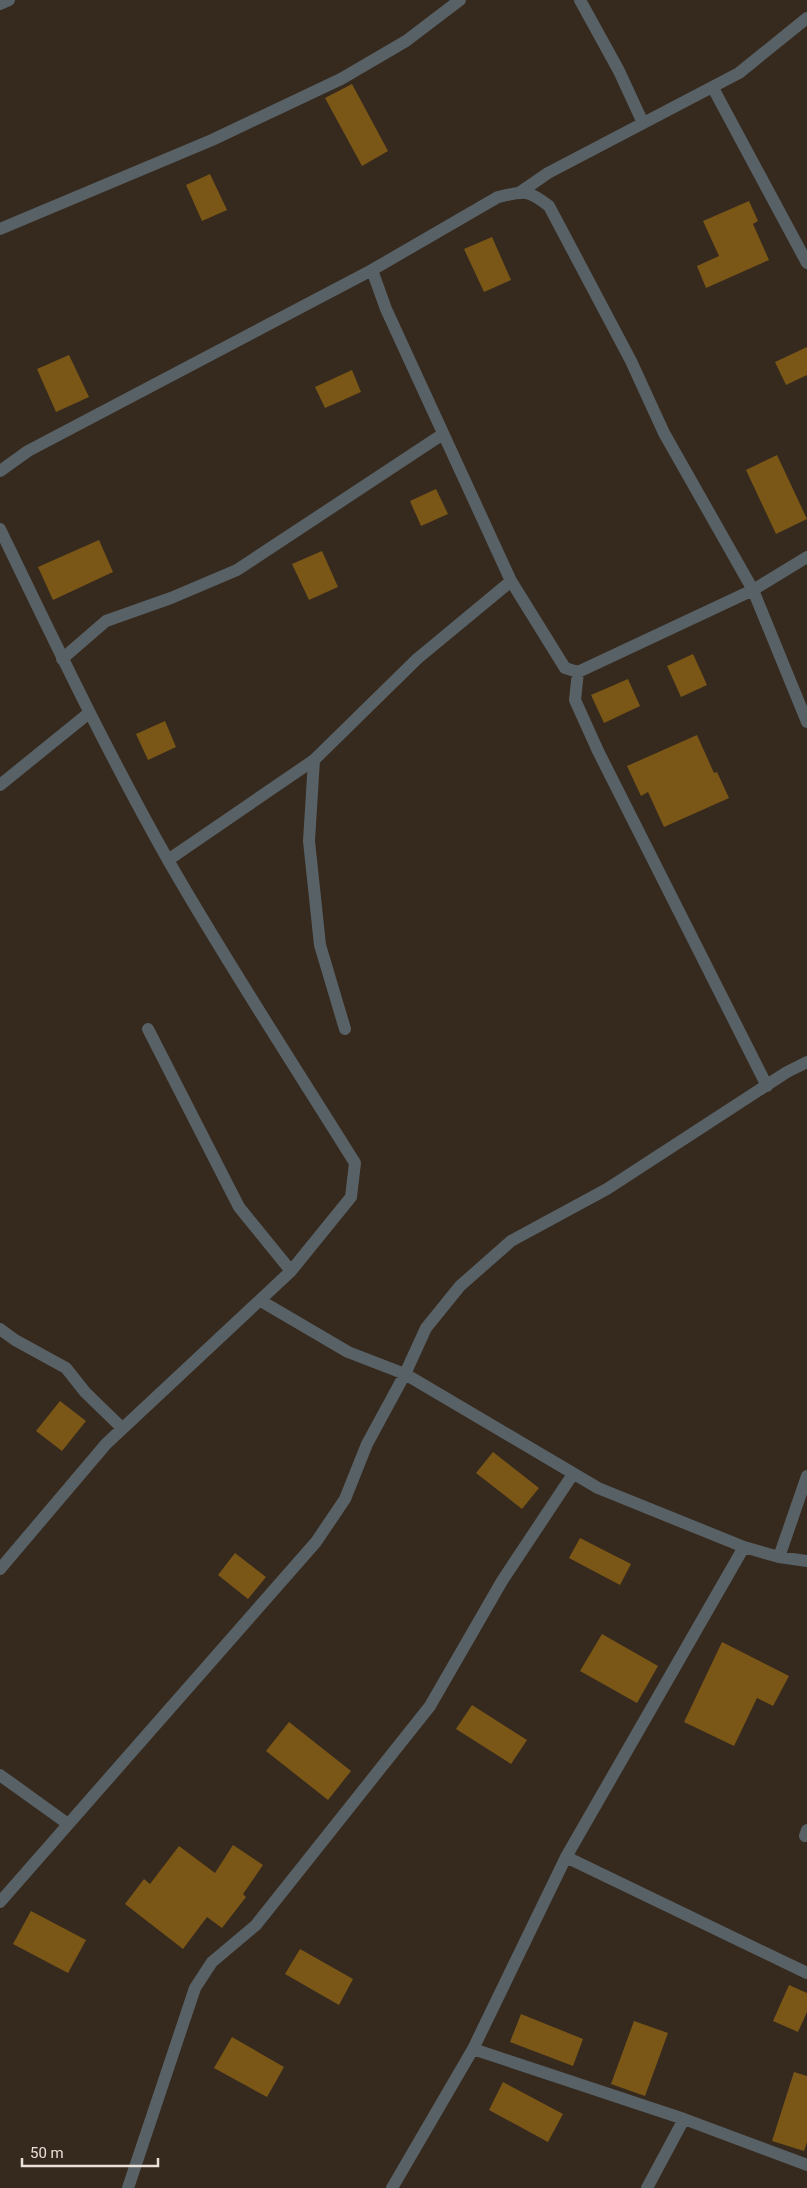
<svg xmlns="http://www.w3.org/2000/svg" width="807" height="2188" viewBox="0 0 807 2188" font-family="Roboto,sans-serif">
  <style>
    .building { fill: #7a5717 }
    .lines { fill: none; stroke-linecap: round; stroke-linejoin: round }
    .minor { stroke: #586165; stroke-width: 12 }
  </style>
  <rect width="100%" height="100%" fill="#36291d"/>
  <path class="building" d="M352 84 388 151 362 166 325 98Z
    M210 174 227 210 202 221 186 185Z
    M749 201 758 221 753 224 769 260 706 288 697 266 719 256 703 221Z
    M492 237 511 280 484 292 464 249Z
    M807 347V375L786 385 775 362Z
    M69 355 89 397 56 412 37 369Z
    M352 370 361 392 325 408 315 387Z
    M777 455 807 519 776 534 746 470Z
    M436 489 448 514 421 526 410 501Z
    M99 540 113 572 53 600 38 567Z
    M322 551 338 587 309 600 292 564Z
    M693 654 707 685 681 697 667 666Z
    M628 679 640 706 604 723 591 695Z
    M165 721 176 747 148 760 136 734Z
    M697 735 714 773 717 772 729 798 664 827 648 792 641 796 627 766Z
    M60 1401 86 1421 62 1451 36 1431Z
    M493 1452 539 1488 522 1509 476 1473Z
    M580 1538 631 1564 620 1585 569 1558Z
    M235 1553 266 1577 248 1599 218 1575Z
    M602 1634 658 1666 637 1703 580 1671Z
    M722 1642 789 1676 773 1706 757 1698 734 1746 684 1722Z
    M472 1705 527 1740 511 1764 456 1729Z
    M289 1722 351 1771 328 1800 266 1751Z
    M233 1845 263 1865 243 1894 246 1897 222 1928 207 1917 183 1949 125 1904 144 1879 150 1884 179 1846 215 1873Z
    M31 1911 86 1940 68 1973 13 1944Z
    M300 1949 353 1979 339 2005 285 1974Z
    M789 1985 807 1993V2012L798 2032 773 2021Z
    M521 2014 583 2039 573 2066 510 2042Z
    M634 2021 668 2033 645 2096 611 2084Z
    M232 2037 284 2067 267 2097 214 2068Z
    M794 2072 807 2076V2142L804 2151 772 2141Z
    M503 2082 563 2114 548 2142 489 2110Z"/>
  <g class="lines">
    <path class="minor" d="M580 0 619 71 643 123
      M0 4 9 0
      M713 88 807 263
      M519 193 548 173 739 73 807 18
      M0 229 212 140 341 79 406 41 460 0
      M372 270 386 309 511 581 565 668 578 672 753 590 807 557
      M0 471 28 451 372 270 498 197C525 191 527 189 549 206L631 361 664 433 753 590 807 722
      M0 529C54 641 107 752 168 860 227 963 292 1062 355 1163L351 1197 291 1271 106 1444 0 1569
      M62 659 106 621 171 598 237 570 443 434
      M578 672 575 700 598 751 767 1086
      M314 760 309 841 320 945 345 1029
      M0 785 89 713
      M168 860 314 760 417 659 511 581
      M148 1029 239 1207 291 1271
      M261 1301 348 1352 405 1374 598 1488 744 1547 779 1557 807 1561
      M0 1329 15 1340 66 1368 85 1392 122 1428
      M779 1557 807 1476
      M0 1775 68 1824
      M805 1836 807 1830
      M566 1857 807 1973
      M0 1902 316 1542 345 1499 367 1444 405 1374 426 1328 460 1286 511 1241 607 1189 787 1072 807 1062
      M473 2049 684 2119 807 2165
      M128 2188 195 1988 212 1962 256 1925 430 1706 502 1581 573 1474
      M392 2188 473 2049 566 1857 744 1547
      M647 2188 684 2119"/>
  </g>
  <path d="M22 2158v8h136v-8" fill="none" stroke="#e9e0d9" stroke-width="2.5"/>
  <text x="30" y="2158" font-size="15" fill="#e9e0d9" stroke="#36291d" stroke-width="4" paint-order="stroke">50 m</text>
</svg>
